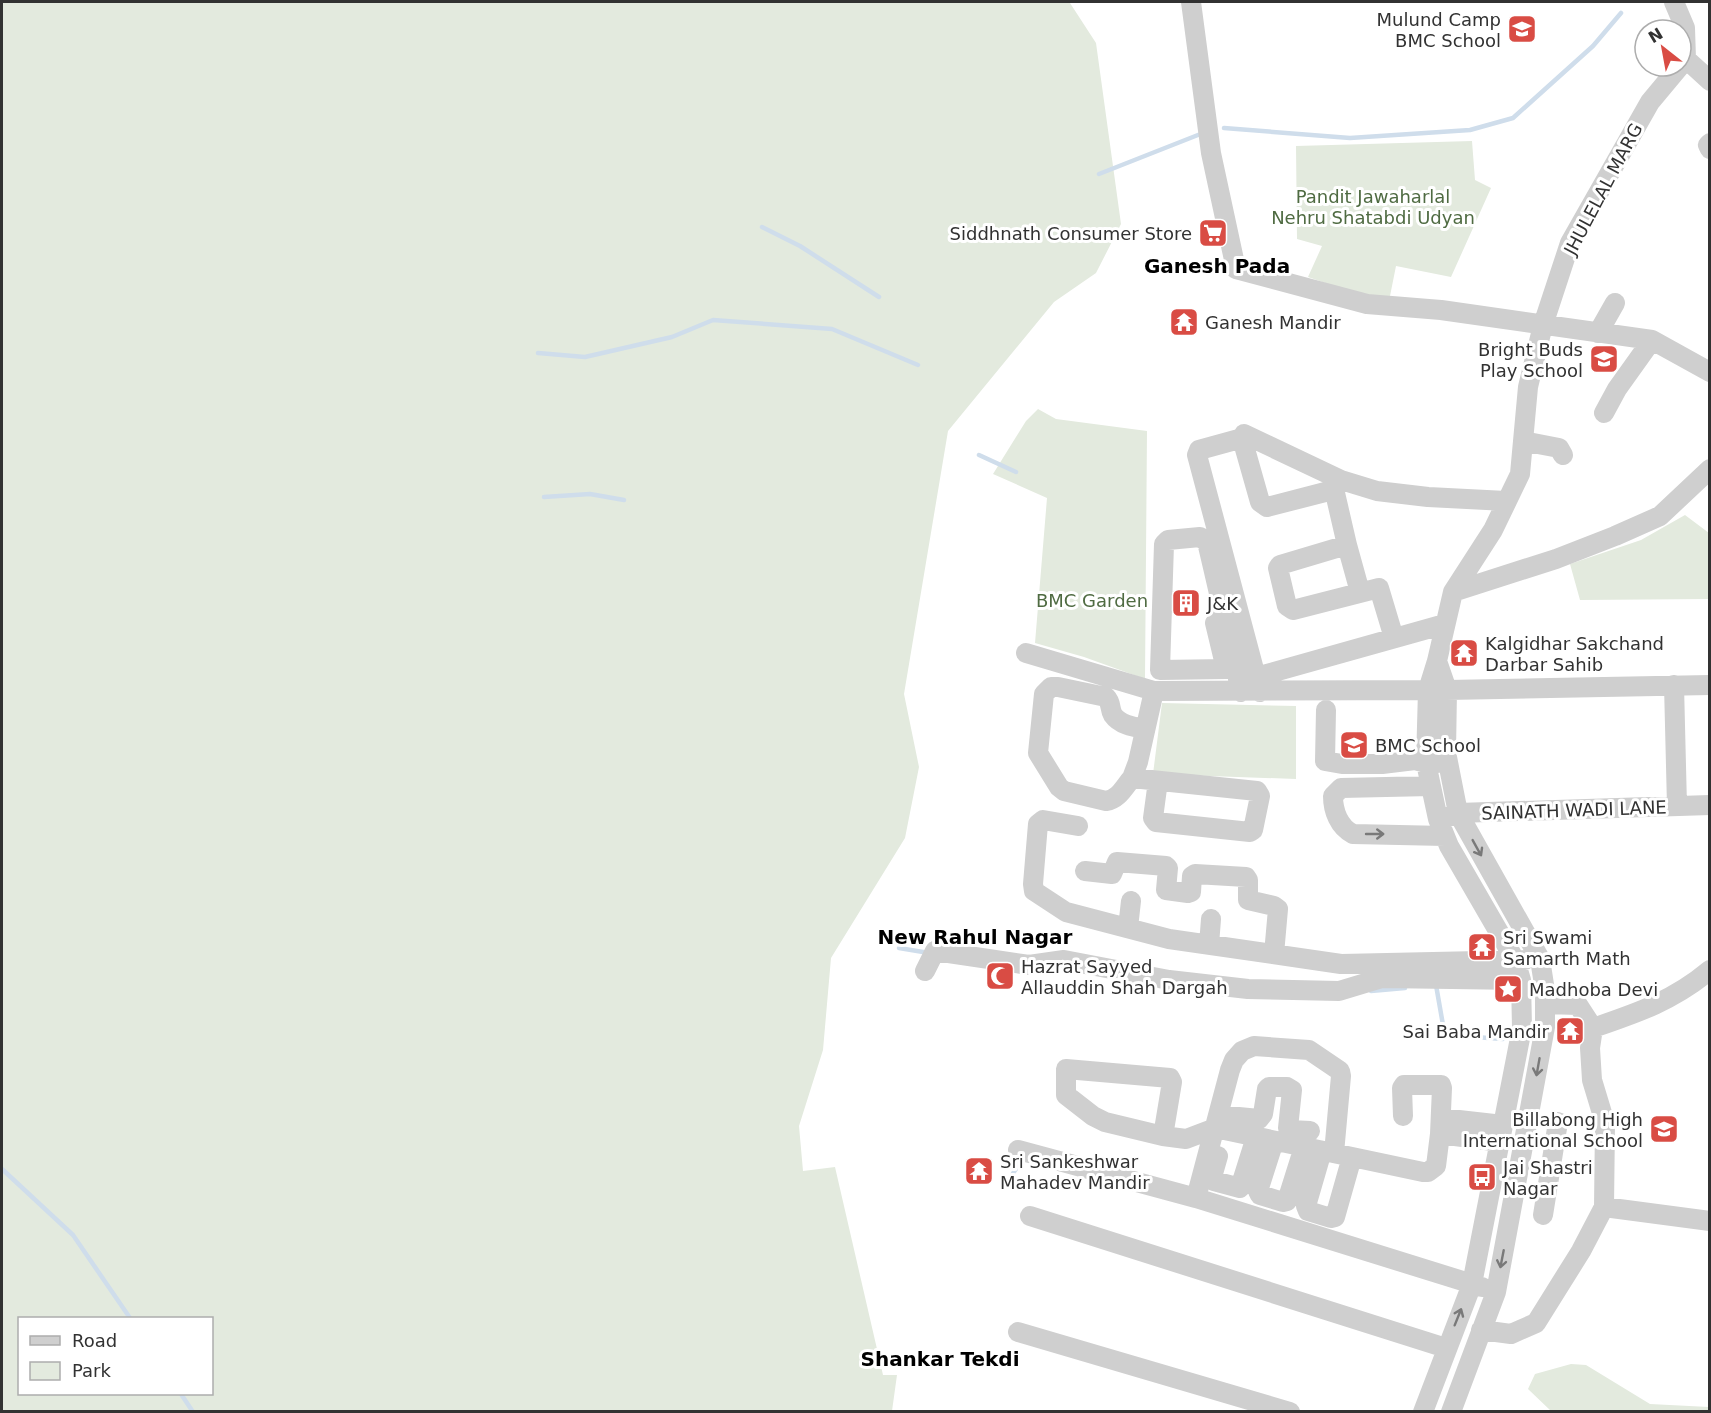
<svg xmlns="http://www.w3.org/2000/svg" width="1711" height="1413" viewBox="0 0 1711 1413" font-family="'DejaVu Sans',sans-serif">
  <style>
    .green { fill: #e3eade; fill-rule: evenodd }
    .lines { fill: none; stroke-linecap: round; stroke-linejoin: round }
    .stream { stroke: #cfddeb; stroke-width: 4.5 }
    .minor { stroke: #cfcfcf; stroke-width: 20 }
    .oneway { stroke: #797979 }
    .labels { text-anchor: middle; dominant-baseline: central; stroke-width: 6; stroke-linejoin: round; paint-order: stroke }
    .poi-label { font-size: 18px; fill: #323232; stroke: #fff; text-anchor: start }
    .street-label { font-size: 18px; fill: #323232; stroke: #fff }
    .park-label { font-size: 18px; fill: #4f6b42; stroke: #fff }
    .neighbourhood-label { font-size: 20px; font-weight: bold; fill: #000; stroke: #fff }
  </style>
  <rect width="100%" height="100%" fill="#fff"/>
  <path class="green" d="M2 2H1066L1070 3 1096 43 1121 224 1096 273 1054 302 948 431 904 694 919 767 905 838 831 958 823 1050 799 1126 803 1171 835 1167 883 1375H897L892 1411H2ZM212 1318V1394H20V1318Z
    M1472 141 1475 180 1491 188 1451 277 1396 266 1389 301 1354 293 1308 277 1322 246 1297 239 1296 146Z
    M1038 409 1056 419 1147 431 1145 679 1084 657 1035 643 1047 498 993 474 1026 421Z
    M1685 515 1709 533V599L1580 600 1570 564 1641 540Z
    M1162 703 1296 706V779L1153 774Z
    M1571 1364 1586 1365 1650 1404 1709 1407V1411H1551L1528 1389 1535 1374Z"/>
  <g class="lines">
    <path class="stream" d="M1224 128 1350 138 1470 130 1513 118 1593 46 1621 13
      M1099 174 1203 133
      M762 227 800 246 879 297
      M538 353 585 357 672 337 713 320 832 329 918 365
      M979 455 1016 472
      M544 497 590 494 624 500
      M899 948 929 953
      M1434 985H1436L1443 1025 1460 1036 1503 1039
      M1371 991 1405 988
      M2 1169 73 1235 130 1318
      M1012 1175 1023 1158
      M181 1394 193 1412"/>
    <path class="minor" d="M1191 2 1211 153 1236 269 1367 304 1441 310 1652 340 1710 372
      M1674 2 1685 28 1686 59
      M1686 59 1710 81
      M1710 143 1708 145 1710 149
      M1598 333 1615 303
      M1604 413 1617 389 1652 340
      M1244 434 1341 480 1377 491 1428 497 1506 501
      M1523 441 1559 448 1563 455
      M1347 545 1360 592
      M1453 592 1556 559 1615 536 1660 516 1710 469
      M1225 618 1215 623 1226 669 1160 670 1164 544 1168 540 1200 537 1207 542C1219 592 1230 642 1241 692
      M1026 653 1154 691 1447 690 1710 685
      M1437 661 1447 690 1446 752 1458 813 1540 959 1545 991V1027L1538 1065 1496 1292 1451 1412
      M1256 677 1445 624
      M1674 685 1677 806
      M1154 691 1138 762 1132 778 1257 791 1260 796 1253 830 1250 832 1156 822 1153 818 1158 781
      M1260 692 1197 455 1199 450 1239 439 1243 442 1260 502 1267 507 1333 490 1335 493 1347 545 1280 565 1278 568 1287 606 1293 610 1379 588 1394 638
      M1326 710 1325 761 1342 764H1382L1415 760 1426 763H1438
      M1132 778C1124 787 1119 799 1106 801L1064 791 1059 787 1038 753 1044 694 1051 687H1058L1106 697C1112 703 1109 708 1113 715 1120 725 1134 727 1145 729
      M1431 786 1341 788 1333 796C1333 811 1339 827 1353 834L1445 836
      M1447 817 1458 813 1710 805
      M1078 826 1043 820 1038 824 1033 884 1034 891 1066 912 1169 939 1341 964 1525 960
      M1085 871 1112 874 1117 862 1166 866 1168 868 1166 890 1188 893 1191 892 1192 876 1195 874 1246 877 1248 880V900L1274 906 1278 909 1274 954
      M1128 928 1131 901
      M1209 945 1211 919
      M925 971 935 951 1029 965 1064 960 1169 980 1248 989 1339 991 1382 978 1521 980
      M1545 1004 1578 1005 1593 1028C1637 1013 1673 1001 1710 970
      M1218 1115 1259 1119 1263 1114 1267 1089 1269 1087H1287L1292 1090 1288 1128 1290 1130 1310 1131
      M1403 1116 1402 1088 1404 1085H1441L1442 1088 1440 1134
      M1441 1118 1503 1125
      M1163 1136 1172 1082 1170 1078 1066 1069V1095L1093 1116 1105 1122 1163 1136 1186 1139 1215 1128 1423 1172H1428L1436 1166 1440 1134 1500 1142
      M1274 1141 1258 1191 1260 1195 1283 1202 1287 1201 1304 1147
      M1018 1150 1196 1198 1482 1287
      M1322 1151 1306 1206 1308 1211 1331 1218 1335 1217 1352 1157
      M1218 1156 1212 1177 1214 1181 1240 1188 1256 1137
      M1196 1198 1230 1070 1234 1060 1242 1051 1254 1046 1309 1050 1340 1071 1341 1076 1334 1153
      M1604 1207 1710 1221
      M1543 1215 1558 1122
      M1030 1216 1446 1348
      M1481 1330 1511 1334 1536 1323 1581 1251 1604 1207 1605 1123 1592 1080 1590 1048 1593 1028
      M1018 1332 1290 1412
      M1423 1412 1472 1284 1522 1028 1521 980 1515 960 1449 846 1438 819 1426 763 1428 690 1437 661 1453 592 1493 530 1520 474 1528 387 1543 325 1570 243 1650 102 1680 66"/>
  </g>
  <defs><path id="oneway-shaft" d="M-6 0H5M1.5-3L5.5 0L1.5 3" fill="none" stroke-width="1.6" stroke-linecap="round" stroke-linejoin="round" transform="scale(1.5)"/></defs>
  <g class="oneway">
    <use href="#oneway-shaft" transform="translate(1375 834)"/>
    <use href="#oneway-shaft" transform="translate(1477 848) rotate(61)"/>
    <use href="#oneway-shaft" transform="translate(1538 1067) rotate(100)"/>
    <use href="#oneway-shaft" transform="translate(1502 1259) rotate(101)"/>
    <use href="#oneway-shaft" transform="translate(1458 1317) rotate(-68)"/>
  </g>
  <defs>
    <g id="school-square" transform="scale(1.5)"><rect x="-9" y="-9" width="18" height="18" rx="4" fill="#d94c44" stroke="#fff"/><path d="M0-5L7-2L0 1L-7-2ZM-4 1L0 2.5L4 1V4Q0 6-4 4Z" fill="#fff"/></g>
    <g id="supermarket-square" transform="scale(1.5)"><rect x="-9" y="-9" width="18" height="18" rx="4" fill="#d94c44" stroke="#fff"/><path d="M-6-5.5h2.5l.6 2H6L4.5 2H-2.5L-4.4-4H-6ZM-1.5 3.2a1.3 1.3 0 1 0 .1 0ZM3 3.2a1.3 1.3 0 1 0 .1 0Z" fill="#fff"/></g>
    <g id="temple-square" transform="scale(1.5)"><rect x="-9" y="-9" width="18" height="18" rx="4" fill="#d94c44" stroke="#fff"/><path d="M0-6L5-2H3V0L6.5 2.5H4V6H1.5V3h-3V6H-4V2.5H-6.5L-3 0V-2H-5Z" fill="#fff"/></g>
    <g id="building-square" transform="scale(1.5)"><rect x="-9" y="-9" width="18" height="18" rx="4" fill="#d94c44" stroke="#fff"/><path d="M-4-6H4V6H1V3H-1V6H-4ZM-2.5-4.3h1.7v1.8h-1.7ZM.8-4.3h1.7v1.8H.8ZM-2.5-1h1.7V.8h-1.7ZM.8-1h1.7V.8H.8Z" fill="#fff"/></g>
    <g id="mosque-square" transform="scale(1.5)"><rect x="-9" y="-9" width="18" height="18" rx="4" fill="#d94c44" stroke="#fff"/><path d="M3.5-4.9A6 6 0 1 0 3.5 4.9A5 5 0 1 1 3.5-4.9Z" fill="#fff"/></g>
    <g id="sight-square" transform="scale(1.5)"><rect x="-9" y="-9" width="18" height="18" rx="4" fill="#d94c44" stroke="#fff"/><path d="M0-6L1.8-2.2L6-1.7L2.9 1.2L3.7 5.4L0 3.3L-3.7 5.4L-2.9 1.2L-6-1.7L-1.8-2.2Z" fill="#fff"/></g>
    <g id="bus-square" transform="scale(1.5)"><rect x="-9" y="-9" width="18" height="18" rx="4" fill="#d94c44" stroke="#fff"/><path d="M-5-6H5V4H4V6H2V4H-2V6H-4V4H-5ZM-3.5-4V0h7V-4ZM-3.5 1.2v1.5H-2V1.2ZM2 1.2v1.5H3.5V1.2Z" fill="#fff"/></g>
  </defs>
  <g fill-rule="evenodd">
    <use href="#school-square" x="1522" y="29"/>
    <use href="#supermarket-square" x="1213" y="233"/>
    <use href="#temple-square" x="1184" y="322"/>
    <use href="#school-square" x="1604" y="359"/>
    <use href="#building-square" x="1186" y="603"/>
    <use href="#temple-square" x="1464" y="653"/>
    <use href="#school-square" x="1354" y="745"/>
    <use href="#temple-square" x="1482" y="947"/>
    <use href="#mosque-square" x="1000" y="976"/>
    <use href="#sight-square" x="1508" y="989"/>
    <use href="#temple-square" x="1570" y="1031"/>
    <use href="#school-square" x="1664" y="1129"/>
    <use href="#temple-square" x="979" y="1171"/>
    <use href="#bus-square" x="1482" y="1177"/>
  </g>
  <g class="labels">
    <g class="poi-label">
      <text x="1501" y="19" text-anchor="end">Mulund Camp<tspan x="1501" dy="21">BMC School</tspan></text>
      <text x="1192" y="233" text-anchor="end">Siddhnath Consumer Store</text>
      <text x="1205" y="322">Ganesh Mandir</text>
      <text x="1583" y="349" text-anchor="end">Bright Buds<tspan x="1583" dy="21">Play School</tspan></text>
      <text x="1207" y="603">J&amp;K</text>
      <text x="1485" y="643">Kalgidhar Sakchand<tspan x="1485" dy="21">Darbar Sahib</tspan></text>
      <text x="1375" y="745">BMC School</text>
      <text x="1503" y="937">Sri Swami<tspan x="1503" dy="21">Samarth Math</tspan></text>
      <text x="1021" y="966">Hazrat Sayyed<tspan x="1021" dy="21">Allauddin Shah Dargah</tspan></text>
      <text x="1529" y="989">Madhoba Devi</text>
      <text x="1549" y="1031" text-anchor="end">Sai Baba Mandir</text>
      <text x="1643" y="1119" text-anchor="end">Billabong High<tspan x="1643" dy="21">International School</tspan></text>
      <text x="1000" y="1161">Sri Sankeshwar<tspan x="1000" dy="21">Mahadev Mandir</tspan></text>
      <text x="1503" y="1167">Jai Shastri<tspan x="1503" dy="21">Nagar</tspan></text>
    </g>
    <g class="street-label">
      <text transform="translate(1603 189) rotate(-62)">JHULELAL MARG</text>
      <text transform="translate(1574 810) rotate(-2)">SAINATH WADI LANE</text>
    </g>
    <g class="park-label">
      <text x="1373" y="196">Pandit Jawaharlal<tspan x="1373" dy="21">Nehru Shatabdi Udyan</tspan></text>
      <text x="1092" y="600">BMC Garden</text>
    </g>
    <g class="neighbourhood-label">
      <text x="1217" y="266">Ganesh Pada</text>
      <text x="975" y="937">New Rahul Nagar</text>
      <text x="940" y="1359">Shankar Tekdi</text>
    </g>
  </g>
  <rect width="1711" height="1413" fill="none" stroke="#323232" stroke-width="6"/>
  <rect x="18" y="1317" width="195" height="78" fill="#ffffff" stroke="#adadad" stroke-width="1.5"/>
  <rect x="30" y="1336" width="30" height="9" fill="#cfcfcf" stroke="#adadad" stroke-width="1.5"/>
  <text x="72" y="1347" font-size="18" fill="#323232">Road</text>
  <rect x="30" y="1362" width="30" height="18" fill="#e3eade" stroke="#adadad" stroke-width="1.5"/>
  <text x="72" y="1377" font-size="18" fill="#323232">Park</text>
  <g transform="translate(1663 48) rotate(329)"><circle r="28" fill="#ffffff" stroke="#adadad" stroke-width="1.5"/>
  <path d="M0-4.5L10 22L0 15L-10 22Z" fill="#d94c44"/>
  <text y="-9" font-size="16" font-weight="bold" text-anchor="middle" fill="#323232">N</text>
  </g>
</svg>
